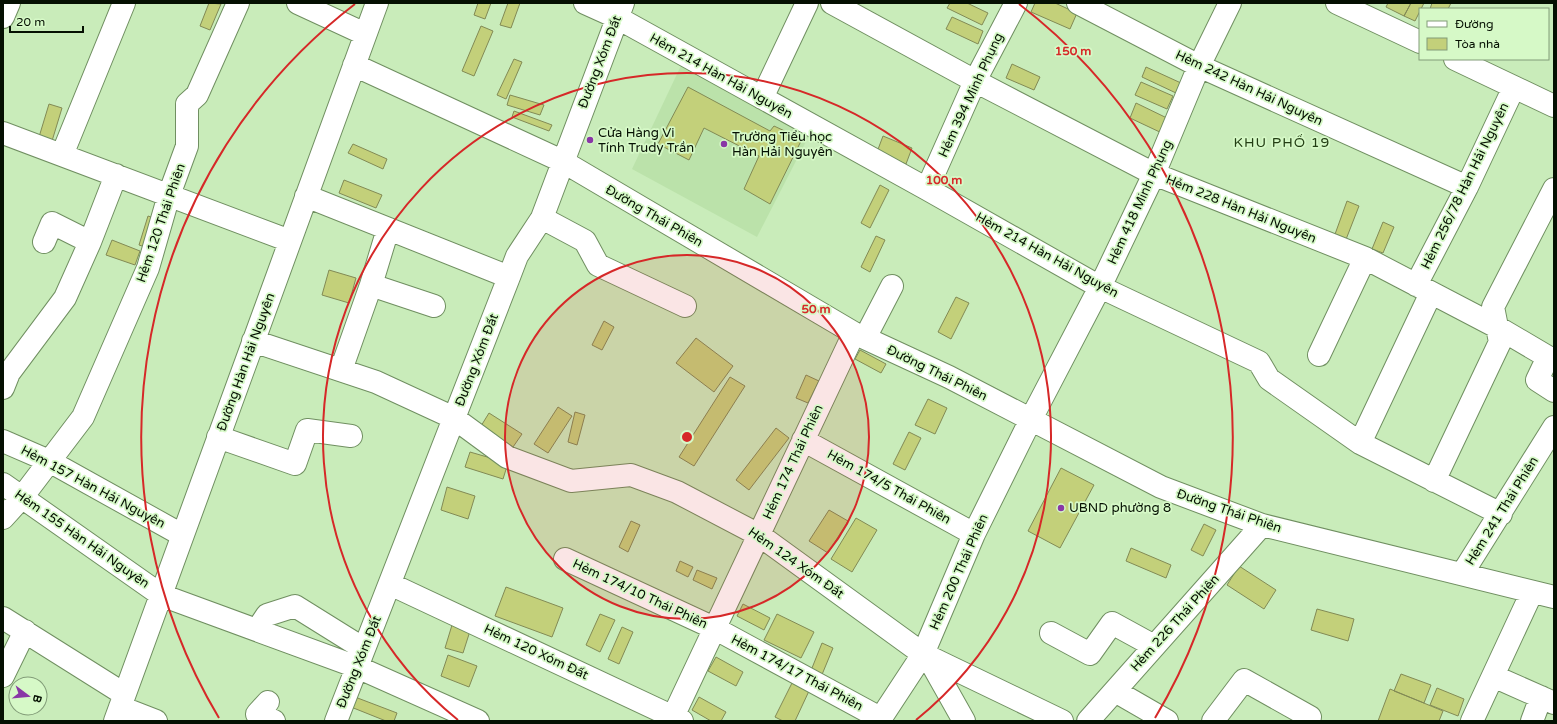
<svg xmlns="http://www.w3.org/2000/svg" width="1557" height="724" viewBox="0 0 1557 724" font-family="'Varela Round',sans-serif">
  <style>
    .built { fill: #bbe2aa }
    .building { fill: #c3d07a; stroke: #828a55 }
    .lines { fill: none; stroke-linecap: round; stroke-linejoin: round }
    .minor-casing { stroke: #708f61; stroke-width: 24 }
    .minor { stroke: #fff; stroke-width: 22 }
    .ring { fill: none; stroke: #d62828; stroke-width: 2 }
    .poi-dot { fill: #8937a6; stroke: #d6f9c7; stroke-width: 1.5 }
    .labels { text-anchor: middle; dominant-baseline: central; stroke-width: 3.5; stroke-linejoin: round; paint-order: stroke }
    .street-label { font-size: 13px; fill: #051002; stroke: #d6f9c7 }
    .poi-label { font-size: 13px; fill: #051002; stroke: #d6f9c7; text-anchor: start }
    .neighbourhood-label { font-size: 14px; letter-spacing: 1px; fill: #233e14; stroke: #d6f9c7 }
    .centre { fill: #d62828; stroke: #d6f9c7; stroke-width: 2 }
    .ring-label { font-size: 12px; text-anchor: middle; font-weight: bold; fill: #d62828; stroke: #d6f9c7; stroke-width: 3.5; stroke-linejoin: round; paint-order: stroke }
  </style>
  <rect width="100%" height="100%" fill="#c9ecba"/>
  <path class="built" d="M686 55 817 120 757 237 632 169Z"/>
  <path class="building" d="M209 3 221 4 210 30 200 26Z
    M478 3H491L485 19 474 15Z
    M508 3H520L511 28 500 25Z
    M950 3H967L988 13 982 25 947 8Z
    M1035 3H1055L1077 13 1070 29 1031 12Z
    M1388 3H1411L1404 16 1386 7Z
    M1411 3H1424L1415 21 1404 16Z
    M1432 3H1451L1448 9H1430Z
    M952 17 983 31 978 44 946 29Z
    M481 26 493 31 474 76 462 71Z
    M514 59 522 62 506 99 497 95Z
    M1012 64 1040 77 1034 90 1006 78Z
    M1146 67 1181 83 1176 93 1142 77Z
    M1141 82 1173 96 1167 109 1135 95Z
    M688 87 770 131 774 126 802 139 770 204 744 189 759 156 704 128 689 160 658 144Z
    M510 95 544 105 540 115 507 105Z
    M1136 103 1171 120 1164 134 1130 118Z
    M49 104 62 108 52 141 39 137Z
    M514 111 552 125 549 131 512 117Z
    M883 136 912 148 906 164 877 152Z
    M353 144 387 159 383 169 348 153Z
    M344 180 382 195 376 208 339 193Z
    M880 185 889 190 870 228 861 223Z
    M1347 201 1359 206 1345 242 1334 237Z
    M148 216 157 219 148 248 139 245Z
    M1383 222 1394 227 1383 253 1372 249Z
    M876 236 885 240 870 272 861 267Z
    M112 240 140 251 135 265 106 255Z
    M329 270 356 278 349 303 322 295Z
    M956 297 969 303 951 339 938 332Z
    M604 321 614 327 602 350 592 345Z
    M696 338 733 366 714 392 676 363Z
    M860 350 886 364 881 373 855 359Z
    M806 375 819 381 808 403 796 398Z
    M730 377 745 386 694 466 679 457Z
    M928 399 947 408 935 434 915 425Z
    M558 407 572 416 548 453 534 444Z
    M575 412 585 415 577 445 568 442Z
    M489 413 522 434 513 447 481 426Z
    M776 428 789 438 749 490 736 480Z
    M909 432 921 438 905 470 893 464Z
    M470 452 508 463 503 479 465 467Z
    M1061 468 1094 485 1060 548 1028 531Z
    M447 487 475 496 468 519 441 510Z
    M829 510 848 521 828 553 809 541Z
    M856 518 877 530 852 572 831 559Z
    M631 521 640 525 628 552 619 547Z
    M1204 524 1216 530 1203 556 1191 550Z
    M1131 548 1171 565 1166 578 1126 561Z
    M680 561 693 567 688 577 676 571Z
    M1239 566 1276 590 1264 609 1227 585Z
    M697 570 717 578 712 589 693 580Z
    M506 587 563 608 552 637 495 616Z
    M743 604 770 618 764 630 737 616Z
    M1317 609 1354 619 1348 641 1311 630Z
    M600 614 615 620 600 652 586 645Z
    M777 614 814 632 801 658 764 640Z
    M452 625 470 631 463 653 445 648Z
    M622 627 633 632 619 664 608 659Z
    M822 643 833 648 821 677 810 673Z
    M448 655 477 666 469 687 441 676Z
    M716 657 743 672 736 686 708 671Z
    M1401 674 1431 685 1424 703 1394 691Z
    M792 683 809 691 795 721H783L775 717Z
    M1437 688 1464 699 1458 716 1430 705Z
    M1390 689 1443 711 1439 721H1378Z
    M355 697 397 713 394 721H386L351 707Z
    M699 697 726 712 721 721H711L692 710Z"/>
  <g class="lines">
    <g class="minor-casing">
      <path id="minor" d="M298 3 365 34
        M585 3 616 17 927 189 1100 287 1259 362 1269 379 1360 443 1501 514
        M832 3 975 81 1154 174 1365 258 1497 327 1548 357 1537 380 1554 391
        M1078 3 1199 66 1467 187
        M1337 3 1420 42
        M3 17 9 3
        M1455 59 1554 106
        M354 65 562 161 854 333 949 377 1161 487 1262 525 1554 597
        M762 98 807 3
        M3 133 290 241
        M62 155 124 3
        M927 189 975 81 1016 3
        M306 196 509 277
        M542 218 585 241 598 265 685 306
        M388 229 371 285 434 306
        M44 242 52 223 90 242
        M1416 285 1467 187 1514 87
        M865 338 892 286
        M253 341 376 382 454 418 507 457 571 481 631 475 677 492 759 535 923 654 1062 721
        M1319 355 1365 258
        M341 370 371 285
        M3 388 9 373 65 298 90 242 116 175
        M218 437 295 464 307 430 351 436
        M803 440 974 534
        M3 441 49 461 182 535
        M1360 443 1431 293
        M1434 481 1500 342 1493 307 1554 189
        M3 484 161 595 357 667 478 721
        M3 518 23 496 83 417 148 268 169 195 187 146V104L197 95 238 3
        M565 559 714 628 880 718
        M1462 574 1554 427
        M390 584 682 721
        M3 618 124 694
        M257 630 267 615 295 606 364 649
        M1051 633 1090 654 1112 623 1154 646
        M928 657 964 721
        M3 676 25 631
        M1493 676 1554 703
        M1115 691 1167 721
        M268 702 257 714 274 721
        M120 707 156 721
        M115 721 377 3
        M336 721 509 277 517 256 542 218 623 3
        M671 721 854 333
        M879 721 923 654 974 534 1031 419 1100 287 1154 174 1199 66 1230 3
        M1088 721 1262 525
        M1213 721 1244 680 1310 717
        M1472 721 1532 592
        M1532 721 1541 697"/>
    </g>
    <use href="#minor" class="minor"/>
  </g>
  <circle cx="687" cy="437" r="182" fill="#d62828" fill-opacity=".12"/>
  <g class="ring">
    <circle cx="687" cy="437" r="182"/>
    <path d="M458 720A364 364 0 1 1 916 720"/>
    <path d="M219 718A546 546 0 0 1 355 4M1019 4A546 546 0 0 1 1155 718"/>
  </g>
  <g class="poi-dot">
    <circle cx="590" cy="140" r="4"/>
    <circle cx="724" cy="144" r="4"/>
    <circle cx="1061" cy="508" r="4"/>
  </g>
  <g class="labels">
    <g class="street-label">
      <text transform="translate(600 62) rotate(-69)">Đường Xóm Đất</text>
      <text transform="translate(721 76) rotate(29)">Hẻm 214 Hàn Hải Nguyên</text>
      <text transform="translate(1249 88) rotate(25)">Hẻm 242 Hàn Hải Nguyên</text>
      <text transform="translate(971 95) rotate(-65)">Hẻm 394 Minh Phụng</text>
      <text transform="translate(1465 186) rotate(-64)">Hẻm 256/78 Hàn Hải Nguyên</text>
      <text transform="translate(1140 202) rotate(-65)">Hẻm 418 Minh Phụng</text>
      <text transform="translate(1241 209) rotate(22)">Hẻm 228 Hàn Hải Nguyên</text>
      <text transform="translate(654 216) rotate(30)">Đường Thái Phiên</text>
      <text transform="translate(161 223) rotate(-71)">Hẻm 120 Thái Phiên</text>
      <text transform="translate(1047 255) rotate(29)">Hẻm 214 Hàn Hải Nguyên</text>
      <text transform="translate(477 360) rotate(-69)">Đường Xóm Đất</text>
      <text transform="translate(246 362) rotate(-70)">Đường Hàn Hải Nguyên</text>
      <text transform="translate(937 373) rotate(26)">Đường Thái Phiên</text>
      <text transform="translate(793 462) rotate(-65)">Hẻm 174 Thái Phiên</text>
      <text transform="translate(93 487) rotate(28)">Hẻm 157 Hàn Hải Nguyên</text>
      <text transform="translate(889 487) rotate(29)">Hẻm 174/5 Thái Phiên</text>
      <text transform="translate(1229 511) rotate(19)">Đường Thái Phiên</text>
      <text transform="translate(1502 511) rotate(-58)">Hẻm 241 Thái Phiên</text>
      <text transform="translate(82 539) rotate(35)">Hẻm 155 Hàn Hải Nguyên</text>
      <text transform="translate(796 563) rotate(35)">Hẻm 124 Xóm Đất</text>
      <text transform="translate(959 572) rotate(-66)">Hẻm 200 Thái Phiên</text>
      <text transform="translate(640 594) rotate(25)">Hẻm 174/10 Thái Phiên</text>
      <text transform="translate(1175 623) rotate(-48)">Hẻm 226 Thái Phiên</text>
      <text transform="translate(536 652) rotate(25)">Hẻm 120 Xóm Đất</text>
      <text transform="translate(359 662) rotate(-68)">Đường Xóm Đất</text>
      <text transform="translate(797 673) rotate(28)">Hẻm 174/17 Thái Phiên</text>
    </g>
    <g class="poi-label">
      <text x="598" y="133">Cửa Hàng Vi<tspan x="598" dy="15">Tính Trudy Trần</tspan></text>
      <text x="732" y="137">Trường Tiểu học<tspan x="732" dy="15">Hàn Hải Nguyên</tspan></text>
      <text x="1069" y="508">UBND phường 8</text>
    </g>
    <g class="neighbourhood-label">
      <text x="1282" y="142">KHU PHỐ 19</text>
    </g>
  </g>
  <circle cx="687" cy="437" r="6" class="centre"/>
  <g class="ring-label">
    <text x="1073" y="55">150 m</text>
    <text x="944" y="184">100 m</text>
    <text x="816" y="313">50 m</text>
  </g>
  <rect width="1557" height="724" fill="none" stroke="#051002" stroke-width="8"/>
  <rect x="1419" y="8" width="130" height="52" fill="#d6f9c7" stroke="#829c78"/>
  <rect x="1427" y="21" width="20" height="6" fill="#ffffff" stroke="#829c78"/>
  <text x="1455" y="28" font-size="12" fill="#051002">Đường</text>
  <rect x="1427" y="38" width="20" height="12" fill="#c3d07a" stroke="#829c78"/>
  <text x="1455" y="48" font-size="12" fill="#051002">Tòa nhà</text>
  <g transform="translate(28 696) rotate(106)"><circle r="19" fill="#d6f9c7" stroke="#829c78"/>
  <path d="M0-3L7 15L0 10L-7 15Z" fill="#8937a6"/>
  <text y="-6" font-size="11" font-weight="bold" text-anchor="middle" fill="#051002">B</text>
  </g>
  <path d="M10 26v6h73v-6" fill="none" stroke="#051002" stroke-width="2"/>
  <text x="16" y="26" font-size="12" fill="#051002" stroke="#d6f9c7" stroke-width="3" paint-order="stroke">20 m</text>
</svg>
